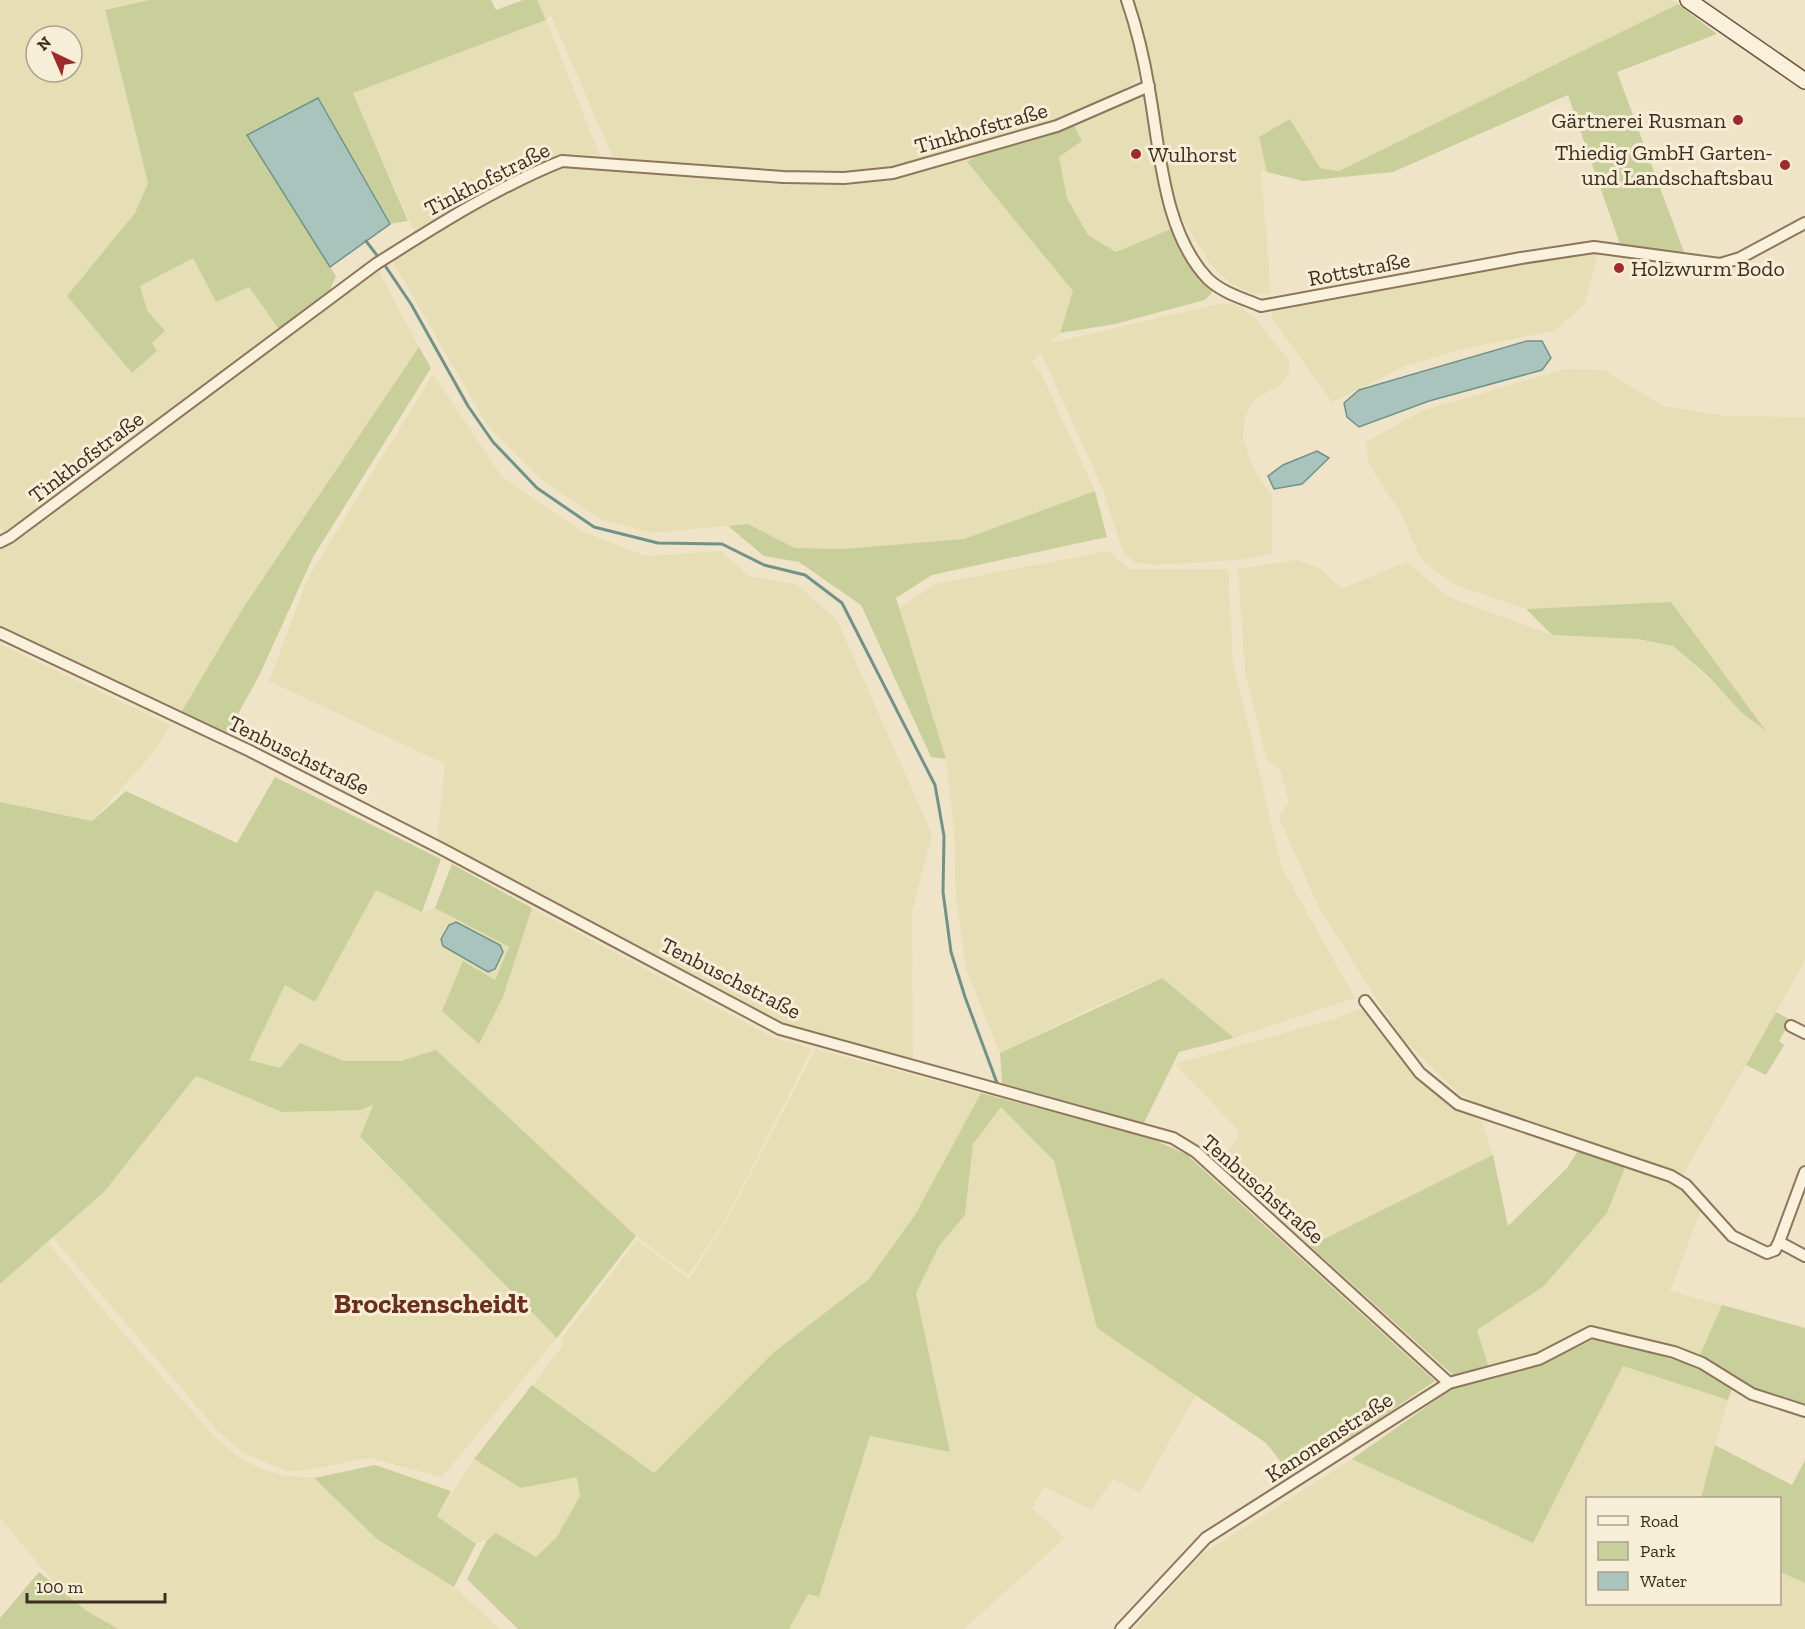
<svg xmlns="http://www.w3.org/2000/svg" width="1805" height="1629" viewBox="0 0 1805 1629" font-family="'Zilla Slab',serif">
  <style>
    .farmland { fill: #e6deb5; fill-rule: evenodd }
    .green { fill: #c9cf9b }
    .water { fill: #a9c4bc; stroke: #6f938a; stroke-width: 1.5 }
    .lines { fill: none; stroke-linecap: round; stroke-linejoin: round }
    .stream { stroke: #6f938a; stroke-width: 3 }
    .minor-casing { stroke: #8d765c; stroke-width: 14 }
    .secondary-casing { stroke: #6f573f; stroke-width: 18 }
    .minor { stroke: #faf1dc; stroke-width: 10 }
    .secondary { stroke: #faf1dc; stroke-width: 15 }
    .poi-dot { fill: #9e2a2b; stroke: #f7eed8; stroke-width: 2 }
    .labels { text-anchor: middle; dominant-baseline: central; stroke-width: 6; stroke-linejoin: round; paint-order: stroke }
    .poi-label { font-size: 22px; fill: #3d2e20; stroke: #f7eed8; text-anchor: end }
    .street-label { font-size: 22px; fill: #3d2e20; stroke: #f7eed8 }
    .district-label { font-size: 28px; font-weight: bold; fill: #6b2e1e; stroke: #f7eed8 }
  </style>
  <rect width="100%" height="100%" fill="#f0e4c8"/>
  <path class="farmland" d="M0 0H149L105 11 148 183 135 213 67 296 132 373 157 351 151 343 165 331 147 310 140 286 193 258 216 302 249 287 280 331 8 534 0 528ZM36 36H72V72H36Z
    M537 0H1121L1140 67 1137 79 1128 87 1079 114 1002 137 967 163 1074 291 1060 333 1051 343 1218 304H1234L1254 317 1289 361V373L1283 383 1254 400 1245 417 1243 439 1255 471 1272 496V553L1239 560 1152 565 1134 562 1123 552 1102 487 1041 353 1031 363 1040 371 1095 491 964 539 843 549 795 548 748 524 651 533 598 518 542 480 487 425 392 260 458 220 553 170 584 166 785 185 891 181 886 171 840 175 727 169 613 158 551 15 546 20 600 156 573 154 552 158 415 234 353 93 546 20Z
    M1132 0H1672L1678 4 1339 171 1320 168 1290 119 1260 137 1267 172 1261 170 1271 294H1255L1230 283 1211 265 1175 207 1155 89Z
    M1142 94 1162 201 1173 228 1116 252 1088 235 1067 198 1059 156 1082 141 1074 125Z
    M1599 251 1584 305 1554 331 1471 347 1405 366 1332 402 1271 317 1276 308Z
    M378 270 419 347 243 608 179 716 0 627V547L12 543Z
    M1565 369 1604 370 1663 406 1726 416 1805 417V961L1683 1175 1502 1116 1458 1093 1401 1037 1318 906 1279 818 1289 802 1280 769 1266 759 1245 671 1238 569 1297 560 1320 568 1341 589 1407 562 1448 597 1552 635 1638 639 1673 646 1763 728 1671 603 1526 609 1455 585 1421 560 1402 515 1369 465 1366 442 1422 411Z
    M433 374 502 477 581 531 646 556 721 551 748 576 796 584 837 620 932 834 912 912 913 1059 781 1024 437 843 445 764 269 681 307 580Z
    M1108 551 1129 569H1228L1233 662 1282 868 1355 998 1234 1038 1161 978 1094 1007 1000 1053 966 969 956 897 954 830 946 759 899 608 936 584Z
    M0 644 170 725 155 751 92 821 0 802Z
    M376 890 422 911 435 908 509 947 495 980 463 962 479 1043 503 997 532 908 772 1037 812 1049 726 1219 688 1275 622 1226 436 1050 401 1061H344L300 1043 280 1068 249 1060 285 985 315 1001Z
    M1365 1008 1418 1075 1480 1117 1493 1155 1310 1246 1221 1163 1240 1132 1175 1064 1333 1019Z
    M815 1049 981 1093 915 1215 869 1279 774 1352 654 1473 533 1385 563 1345 560 1341 637 1240 689 1279 728 1218Z
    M196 1076 282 1112 373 1105 360 1138 557 1338 442 1477 369 1458 309 1470 287 1471 243 1453 217 1430 53 1238 104 1192Z
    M1001 1106 1054 1161 1097 1328 1197 1394 1140 1492 1113 1479 1092 1510 1044 1487 1032 1508 1065 1538 964 1629H789L808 1593 819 1597 870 1436 950 1452 916 1293 939 1246 965 1215 973 1144Z
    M1626 1165 1682 1185 1702 1208 1670 1291 1722 1305 1699 1357 1588 1328 1538 1357 1489 1368 1477 1330 1544 1286 1607 1213Z
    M48 1242 99 1305 212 1434 239 1458 264 1470 286 1476 314 1478 377 1539 454 1587 500 1629H118L87 1611 52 1580 0 1518V1284Z
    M1623 1366 1728 1400 1701 1498H1588V1604H1780V1572L1805 1583V1629H1134L1201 1555 1352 1459 1533 1543Z
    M474 1459 521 1488 577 1477 580 1496 557 1537 535 1557 496 1534 476 1544 437 1516Z"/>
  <path class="green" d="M149 0H491L496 10 523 0H537L546 20 353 93 408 221 390 224 318 98 248 135 336 276 329 292 280 331 249 287 216 302 193 258 140 286 147 310 165 331 152 343 157 351 132 373 67 296 135 213 148 183 105 10Z
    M1678 4 1717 34 1617 72 1684 252 1621 247 1568 95 1393 172 1303 181 1267 172 1259 137 1290 119 1320 168 1339 171Z
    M1074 125 1082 141 1059 157 1067 198 1088 235 1116 252 1173 228 1211 286 1212 293 1205 300 1115 324 1060 333 1073 291 967 162 976 156Z
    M419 347 431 368 313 557 259 676 225 737 179 716 243 608Z
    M1095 491 1107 537 932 575 896 598 946 759 931 757 861 605 799 562 764 556 728 526 748 524 795 548 843 549 964 539Z
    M1671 602 1766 731 1742 713 1708 676 1673 646 1638 639 1552 635 1526 609Z
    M275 777 441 859 422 912 376 890 315 1002 285 985 249 1060 280 1068 300 1043 344 1061H401L436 1050 636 1236 557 1338 360 1137 373 1105 360 1110 282 1112 196 1076 104 1192 0 1284V802L92 821 126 791 237 843Z
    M452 864 532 908 503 997 479 1044 442 1011 463 961 495 980 509 947 435 908Z
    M1162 978 1234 1038 1179 1052 1144 1123 1002 1083 1000 1053Z
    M1776 1012 1791 1020 1779 1041 1784 1045 1766 1075 1746 1065Z
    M981 1093 1150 1138 1186 1154 1435 1381 1346 1441 1328 1443 1291 1475 1266 1443 1097 1328 1054 1161 1001 1107 973 1144 965 1215 939 1246 916 1293 950 1452 870 1436 819 1597 808 1594 789 1629H518L467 1579 487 1540 496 1533 536 1557 557 1537 580 1496 577 1477 521 1488 474 1459 532 1385 654 1473 774 1352 869 1279 915 1215Z
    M1579 1149 1626 1165 1607 1213 1544 1286 1477 1330 1489 1368 1454 1376 1310 1246 1493 1155 1508 1226 1567 1168Z
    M1722 1305 1805 1328V1406L1753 1388 1699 1357Z
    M1599 1337 1694 1366 1732 1389 1728 1400 1623 1366 1533 1543 1352 1459 1453 1388 1548 1361Z
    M1715 1445 1792 1485 1805 1460V1583L1780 1572V1498H1701Z
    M375 1465 451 1491 437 1516 476 1544 454 1587 377 1539 314 1478Z
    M39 1572 87 1611 118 1629H0V1618Z"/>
  <path class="water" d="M318 98 390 224 330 267 247 135Z
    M1527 341H1542L1551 358 1542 370 1429 401 1359 427 1347 417 1344 403 1359 390Z
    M1317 451 1329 458 1302 484 1274 489 1268 476 1283 465Z
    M456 922 500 945 503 952 495 969 488 972 443 946 441 939 449 925Z"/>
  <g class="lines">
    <path class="stream" d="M366 241 379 258
      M386 267 411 304 468 406 493 442 537 488 594 527 658 543 722 544 764 565 805 575 842 603 935 785 944 836 943 892 951 952 965 997 997 1083"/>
    <g class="minor-casing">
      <path id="minor" d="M1127 0C1137 29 1144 59 1149 89 1160 149 1163 232 1208 279 1223 293 1242 298 1261 306L1521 258 1594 247 1720 264 1740 258 1805 223
        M0 542 10 537 376 264C436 226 497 187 562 161L783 177 844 178 893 173 1057 126 1149 86
        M0 633 250 751 440 848 780 1029 1173 1138 1196 1152 1449 1383
        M1365 1001 1420 1073 1458 1104 1671 1176 1686 1185 1732 1236 1767 1253 1775 1250 1779 1242 1805 1172
        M1791 1026 1805 1033
        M1779 1242 1805 1256
        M1121 1629 1206 1538 1449 1383 1539 1359 1591 1332 1674 1352 1702 1363 1752 1394 1805 1411"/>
    </g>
    <g class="secondary-casing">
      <path id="secondary" d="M1688 0 1805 81"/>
    </g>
    <use href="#minor" class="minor"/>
    <use href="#secondary" class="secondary"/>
  </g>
  <g class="poi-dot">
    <circle cx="1738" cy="120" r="6"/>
    <circle cx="1136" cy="154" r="6"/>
    <circle cx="1785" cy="165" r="6"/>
    <circle cx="1619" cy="268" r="6"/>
  </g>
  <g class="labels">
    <g class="poi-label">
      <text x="1726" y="120">Gärtnerei Rusman</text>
      <text x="1773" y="152">Thiedig GmbH Garten-<tspan x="1773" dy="25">und Landschaftsbau</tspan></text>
      <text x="1148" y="154" text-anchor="start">Wulhorst</text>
      <text x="1631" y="268" text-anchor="start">Holzwurm Bodo</text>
    </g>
    <g class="street-label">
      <text transform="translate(981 128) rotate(-16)">Tinkhofstraße</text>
      <text transform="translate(487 179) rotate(-27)">Tinkhofstraße</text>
      <text transform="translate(1359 269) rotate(-11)">Rottstraße</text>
      <text transform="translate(86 457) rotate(-37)">Tinkhofstraße</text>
      <text transform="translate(299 755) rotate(26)">Tenbuschstraße</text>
      <text transform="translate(731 978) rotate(27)">Tenbuschstraße</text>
      <text transform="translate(1263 1189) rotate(41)">Tenbuschstraße</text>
      <text transform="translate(1329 1437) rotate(-33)">Kanonenstraße</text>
    </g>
    <g class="district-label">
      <text x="431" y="1303">Brockenscheidt</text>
    </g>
  </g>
  <rect x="1586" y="1497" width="195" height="108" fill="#f7eed8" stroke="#ada18e" stroke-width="1.5"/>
  <rect x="1598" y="1516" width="30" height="9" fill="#faf1dc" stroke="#ada18e" stroke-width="1.5"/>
  <text x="1640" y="1527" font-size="18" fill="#3d2e20">Road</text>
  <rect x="1598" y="1542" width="30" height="18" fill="#c9cf9b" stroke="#ada18e" stroke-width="1.5"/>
  <text x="1640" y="1557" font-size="18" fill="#3d2e20">Park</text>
  <rect x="1598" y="1572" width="30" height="18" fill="#a9c4bc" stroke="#ada18e" stroke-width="1.5"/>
  <text x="1640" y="1587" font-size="18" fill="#3d2e20">Water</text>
  <g transform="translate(54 54) rotate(316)"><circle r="28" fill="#f7eed8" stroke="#ada18e" stroke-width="1.5"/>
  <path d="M0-4.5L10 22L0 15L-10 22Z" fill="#9e2a2b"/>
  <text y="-9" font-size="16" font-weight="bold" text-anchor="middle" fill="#3d2e20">N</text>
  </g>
  <path d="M27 1593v9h138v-9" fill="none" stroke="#3d2e20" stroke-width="3"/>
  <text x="36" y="1593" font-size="18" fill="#3d2e20" stroke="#f7eed8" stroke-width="4.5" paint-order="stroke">100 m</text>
</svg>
